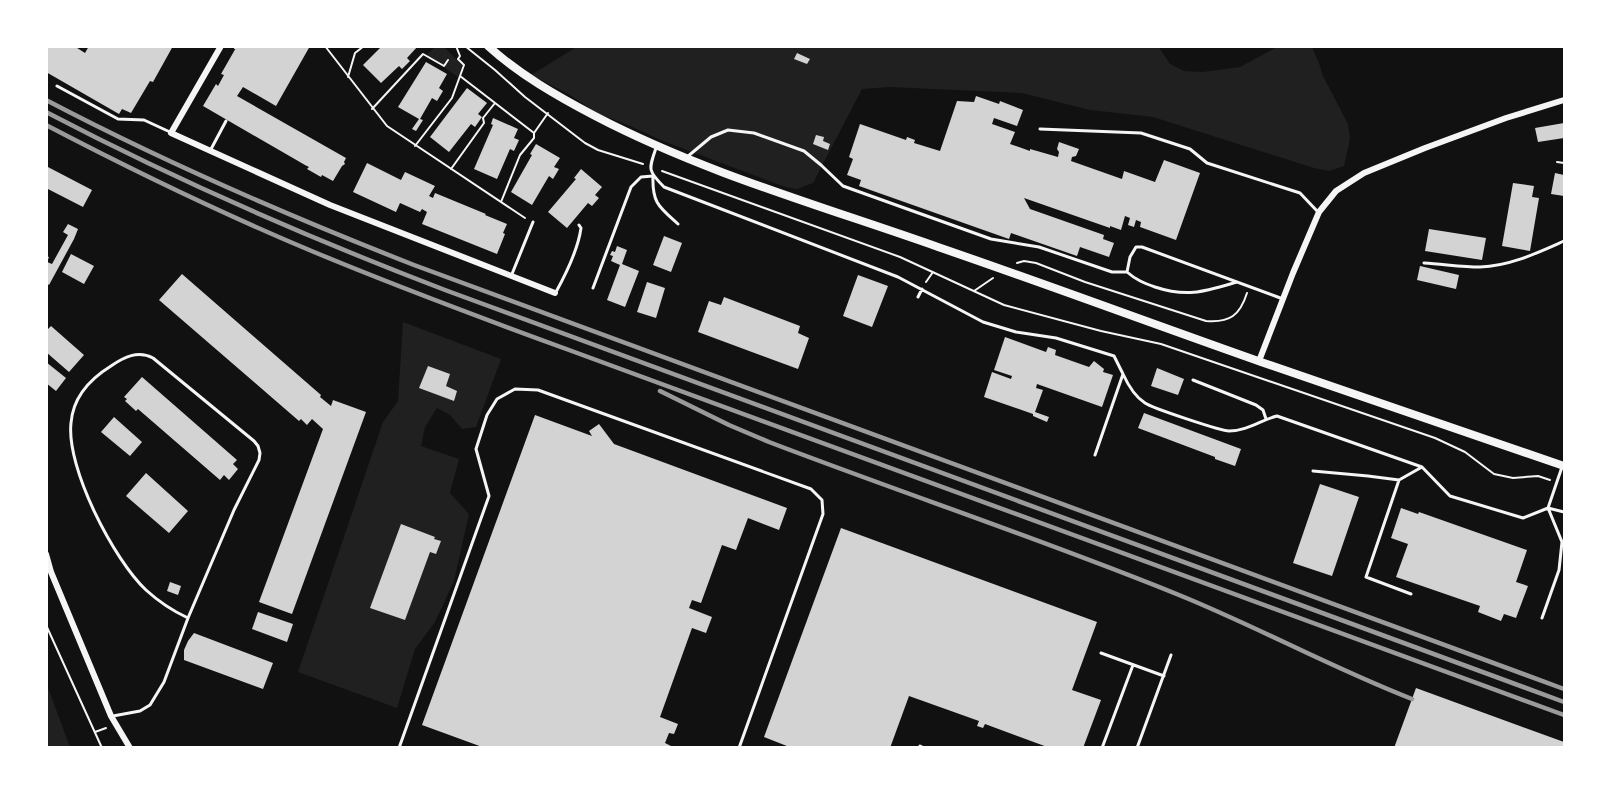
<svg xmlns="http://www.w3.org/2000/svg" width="1611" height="794" viewBox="0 0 1611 794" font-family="Rubik,sans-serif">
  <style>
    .green { fill: #202020 }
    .building { fill: #d3d3d3 }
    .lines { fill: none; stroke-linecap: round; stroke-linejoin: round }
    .path { stroke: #f5f5f5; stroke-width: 2 }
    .service { stroke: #f5f5f5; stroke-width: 3 }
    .minor { stroke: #f5f5f5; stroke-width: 6 }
    .secondary { stroke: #f5f5f5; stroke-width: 8 }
    .rail { stroke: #9a9a9a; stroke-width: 4.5 }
  </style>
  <rect width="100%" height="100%" fill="#111"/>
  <path class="green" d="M578 46H1158L1170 64 1184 71 1203 72 1240 67 1277 47H1312L1319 63 1323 76 1348 124 1350 139 1344 166 1329 171 1314 168 1153 117 1090 110 1022 93 889 87 862 89 813 183 797 189 785 187 663 141 628 125 597 113 570 95 531 75Z
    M435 47H444L462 65 458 77C447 70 438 62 427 55Z
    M403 322 501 359 476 427 462 429 450 415 437 408 425 427 421 446 459 459 450 493 469 514 454 581 435 622 415 649 397 708 298 672 383 422 398 401Z
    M47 685 70 747H47Z"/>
  <path class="building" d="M46 46H74L85 53 89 46H173L153 82 150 81 131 113 122 109 119 114 46 72Z
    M237 46H310L276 106 243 87 237 96 346 158 344 162 345 164 342 166 333 181 322 175 321 177 307 169 309 167 305 165 203 106 216 84 218 86 224 75 221 74Z
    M382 46H418L407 58 410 61 402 69 399 66 381 83 363 65Z
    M797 53 810 59 807 64 794 59Z
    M426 62 447 74 439 88 443 91 437 101 432 98 420 119 423 120 416 131 412 129 419 119 398 107Z
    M467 88 487 103 478 114 482 117 475 127 471 124 449 152 430 137Z
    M976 96 999 104 1000 101 1023 110 1017 126 994 118 992 124 1015 132 1010 144 1030 151V149L1058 157 1059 152 1057 149 1059 142 1079 149 1076 156 1072 157 1071 161 1122 179 1124 171 1155 182 1164 160 1200 173 1176 240 1140 227 1141 222 1136 220 1134 227 1128 225 1130 218 1125 216 1121 230 1110 226V228L1024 198 1030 209 1104 235 1103 239 1114 243 1109 257 1080 247 1077 256 1011 233 1009 239 859 186 861 180 847 175 853 159 849 157 860 124 906 140 907 137 915 140 914 143 940 151 957 101 974 102Z
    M493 118 518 129 514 138 519 140 514 151 510 149 497 179 474 169 493 125 491 124Z
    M1564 123V138L1538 142 1535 128Z
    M816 135 824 137 823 141 830 144 828 150 813 144Z
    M536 144 560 158 554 167 559 169 553 179 549 176 532 205 511 192 532 155 530 154Z
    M367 163 401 180 405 172 435 186 429 196 433 198 435 193 486 214 485 215 507 224 503 233 505 234 497 254 422 224 427 212 422 209 420 212 400 203 396 212 353 192Z
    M46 166 92 190 83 207 46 188Z
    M581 169 602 187 595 195 599 198 592 206 588 203 567 228 548 212 576 179 574 178Z
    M1555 173 1564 175V196L1551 194Z
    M1513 183 1534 186 1532 197 1539 198 1530 251 1502 246Z
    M68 224 78 229 74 239 49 285 46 283V256L49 257 47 262 52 264 68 235 63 232Z
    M1429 229 1486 238 1482 260 1425 251Z
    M664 236 682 243 671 272 653 265Z
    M617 246 627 250 622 264 639 271 625 307 607 300 620 265 611 261 613 256 610 255 612 251 615 252Z
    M71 254 94 266 84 284 62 272Z
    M1420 266 1459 275 1456 289 1417 280Z
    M182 274 321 395 320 397 331 406 333 400 366 412 292 614 259 602 323 429 312 419 307 425 301 419 299 421 159 300Z
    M858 275 888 286 872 327 843 316Z
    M647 282 665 288 656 318 637 312Z
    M724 297 800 326 798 333 809 338 798 369 698 332 709 301 721 305Z
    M51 326 84 355 69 372 46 352V331Z
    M1005 337 1046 352 1048 347 1056 350 1055 355 1089 367 1094 361 1104 369 1103 372 1113 375 1102 407 1037 384 1036 388 1043 390 1035 412 1049 417 1047 422 1033 416V414L984 397 992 372 1011 379 1012 376 994 370Z
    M46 362 66 378 56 391 46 383Z
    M428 366 450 374 446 386 457 391 454 401 419 388Z
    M1157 368 1184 379 1178 395 1151 386Z
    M142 377 237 460 233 464 238 469 229 480 224 475 220 480 138 409 136 411 125 401 127 399 124 397Z
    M1144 413 1241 449 1235 466 1215 459V457L1138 428Z
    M535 415 592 436 589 431 599 424 614 444 787 508 779 530 748 518 736 550 722 545 701 603 692 600 689 608 712 617 706 633 692 628 660 717 678 724 674 734 669 733 665 743 675 748H485L422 725Z
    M114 417 142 442 130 456 101 432Z
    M146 473 188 511 169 533 126 496Z
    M1320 484 1359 497 1332 576 1293 563Z
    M1401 508 1418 514 1419 512 1527 550 1516 582 1528 586 1516 618 1504 614 1501 621 1478 612 1480 606 1396 577 1408 544 1391 538Z
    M401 524 435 537 434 539 441 541 436 554 430 552 405 620 370 608Z
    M841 528 1097 622 1072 690 1101 700 1083 748H1050L985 724 983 728 977 726 979 721 909 696 890 748H792L764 737Z
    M170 582 181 586 178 595 167 591Z
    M258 612 293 624 287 642 252 629Z
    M194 633 273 663 263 689 184 660V650L188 641Z
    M1416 688 1564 742V748H1394Z"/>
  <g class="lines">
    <path class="path" d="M325 46 387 126 525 218
      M465 46 495 70 525 97 585 143 598 150 643 164
      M235 48 236 46
      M460 76 534 133
      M348 77 355 53 364 46
      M372 109 423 54 444 66 448 60
      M415 146 452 98 464 65 458 59 460 56 456 46
      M1557 162 1564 163
      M451 169 484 123 483 118 495 103
      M662 171 900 257 1004 305 1101 331 1161 344 1435 438 1465 452 1494 474 1513 478 1538 476 1550 480
      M501 202 520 155 534 138V133L548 113
      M1017 263 1024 261 1036 263 1085 282 1206 321C1230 323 1240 315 1247 293
      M926 282 933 272
      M974 291 993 278
      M46 625 102 748
      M95 732 106 728"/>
    <path class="service" d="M57 86 118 119 144 120 170 132
      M1040 129 1141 133 1190 149 1207 163 1300 193 1318 212
      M656 148C649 169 647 170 664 187L898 277 983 322 1016 332 1056 338 1114 356 1123 374 1095 455
      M210 151 226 121
      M687 157 711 137 728 130 754 133 804 151 821 165 843 186 991 239 1039 247 1112 272H1127
      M1424 263C1443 264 1462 267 1480 267 1510 266 1537 253 1564 241
      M512 274 533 222
      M1237 282C1206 291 1188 298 1155 287 1144 283 1136 280 1127 272L1130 257 1136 247H1142L1283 299
      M593 288 631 187 641 177 653 176C652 203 659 207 678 224
      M556 292C567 272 578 250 581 228L579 225
      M918 297 922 289
      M1123 374C1128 385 1134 396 1145 403 1152 408 1221 431 1229 431 1247 431 1261 420 1277 416L1422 467 1450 496 1523 518 1548 508 1564 512
      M1193 380 1256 405 1263 410 1266 419
      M1313 471 1368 476 1399 480
      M1411 594 1366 577 1399 480 1422 467
      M1542 618 1559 570 1562 542 1548 508 1562 467
      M1101 653 1164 676
      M113 716 140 711 150 705 164 682 188 618 234 510 259 460 260 453 258 446 254 441 153 358C138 350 124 357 111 366 90 379 73 397 71 423 66 468 114 560 146 590 158 601 173 611 188 618
      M920 746 924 748
      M399 748 489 496 476 449 487 415 497 399 515 389 538 390 811 489 822 500 823 514 739 748
      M1102 748 1133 665
      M1137 748 1171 655"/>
    <path class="minor" d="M221 46 171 133 330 205 555 293
      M1259 361 1293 273 1319 212 1336 191 1364 173 1425 148 1506 118 1564 100
      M46 554 51 572 111 716 130 748"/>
    <path class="secondary" d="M488 46C520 75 557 96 595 116 704 173 822 206 938 247 1046 284 1153 324 1261 362 1362 397 1463 431 1564 466"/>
    <path class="rail" d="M46 100C166 163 289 216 414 265L1564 689
      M46 112C176 180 309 238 445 290L1564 702
      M46 125C134 171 223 214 314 252 398 287 484 319 569 350L1564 715
      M660 391 729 425 769 442C905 494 1044 540 1179 595 1258 627 1332 668 1412 699"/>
  </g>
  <rect width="1611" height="794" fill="none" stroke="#ffffff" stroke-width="96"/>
</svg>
